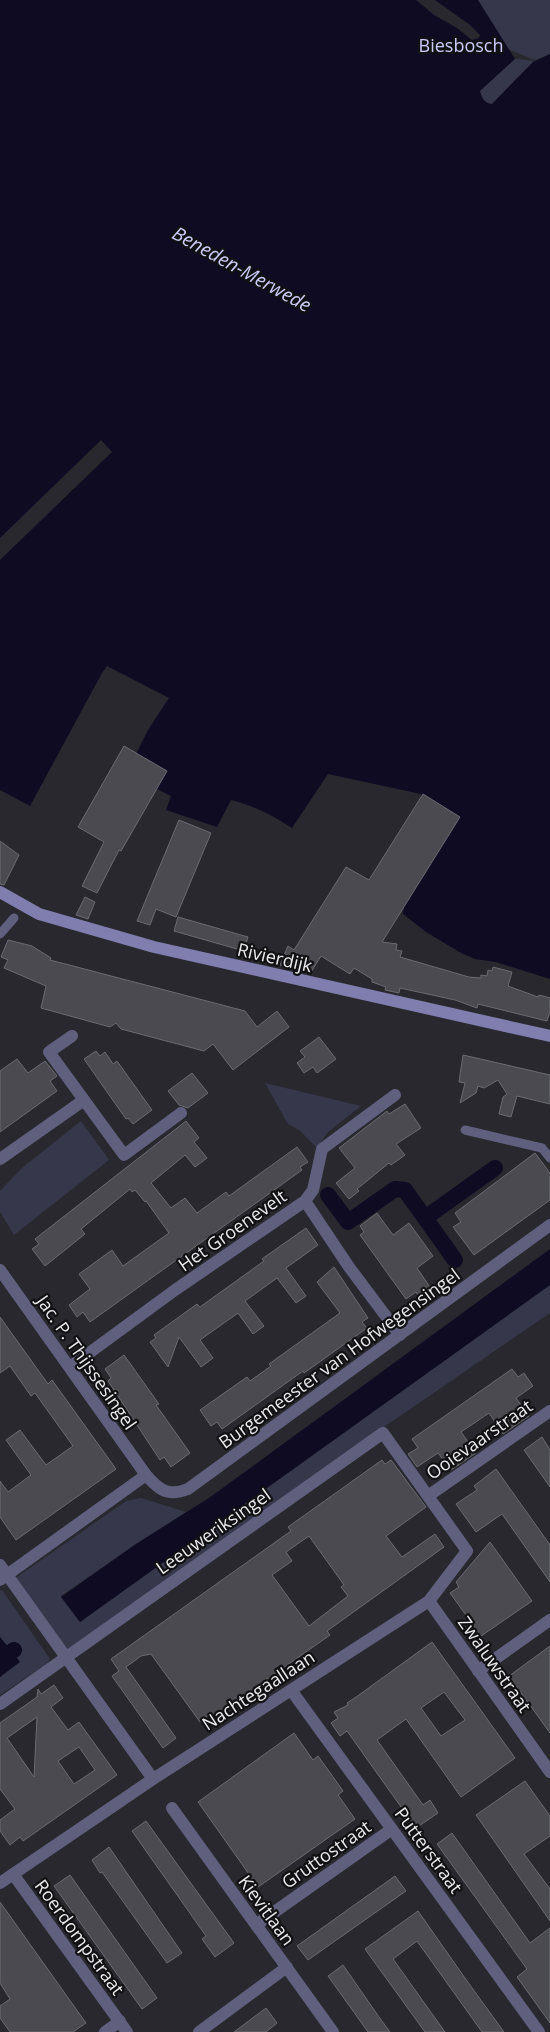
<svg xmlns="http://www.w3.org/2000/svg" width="550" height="2032" viewBox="0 0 550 2032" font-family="'Open Sans',sans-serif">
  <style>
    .green { fill: #37374b }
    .water { fill: #0e0b23 }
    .pier { fill: #28282e }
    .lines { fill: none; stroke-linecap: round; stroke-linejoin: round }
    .canal { stroke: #0e0b23; stroke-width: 16 }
    .building { fill: #4a4a50; stroke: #6b6b72; fill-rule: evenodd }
    .lane { stroke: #605f7e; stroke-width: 9 }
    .street { stroke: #605f7e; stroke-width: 12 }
    .secondary { stroke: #7f7eae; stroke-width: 12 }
    .labels { text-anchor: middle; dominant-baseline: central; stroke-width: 4.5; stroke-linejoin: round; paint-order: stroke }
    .park-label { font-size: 18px; fill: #cccbf8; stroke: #111114 }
    .street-label { font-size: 18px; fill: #eaeaee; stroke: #111114 }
    .water-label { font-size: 19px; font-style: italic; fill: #ccccf8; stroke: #111114 }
  </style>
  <rect width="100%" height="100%" fill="#28282e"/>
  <path class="green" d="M294 0H550V54L535 60 505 48 510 58 534 61 486 110Z
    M265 1083 361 1106 328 1132 317 1148 299 1130 288 1124Z
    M81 1121 109 1160 14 1235 0 1212V1191L22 1168Z
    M550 1285V1313L368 1438 354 1446 67 1651 14 1579 126 1501 141 1498 186 1512 136 1544 61 1596 80 1622Z
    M2 1590 50 1659 45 1665 0 1695V1677L19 1661 0 1637V1591Z"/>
  <path class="water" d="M0 0H478L515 59 480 91C482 99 485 103 492 104L533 62 550 54V979L496 962 475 959 461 953 426 932 403 914 421 794 328 774 292 828C272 815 254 806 231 800L217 827 166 810 171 796 155 788 136 754 148 730 169 698 107 666 102 673 30 806 0 790Z
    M550 1249V1285L80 1622 61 1597 136 1544 209 1498Z
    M0 1637 20 1662 0 1677Z"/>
  <path class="pier" d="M416 0H435L470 25 480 35 479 38 472 40 457 28 434 15Z
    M101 440 112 452 0 560V538Z"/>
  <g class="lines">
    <path class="canal" d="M328 1195 348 1222 395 1189 405 1190 455 1260
      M425 1218 495 1168
      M0 1659 14 1650"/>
  </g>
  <path class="building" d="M124 746 167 771 121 851 119 850 97 893 82 886 104 842 78 827Z
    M423 794 460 817 382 942 397 944 396 950 402 951 400 957 469 977 481 978V975L487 976 488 970 492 971 493 967 512 972 508 986 538 997 539 995 550 998V1011L547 1021 478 1004 477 1008 455 1000 400 988 399 993 385 990 386 987 372 982V979L354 968 350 974 321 956 311 972 280 965 288 946 294 950 346 867 369 880Z
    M179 820 211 833 176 917 156 909 150 925 137 921Z
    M0 841 19 855 4 885 0 884Z
    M85 897 95 902 88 919 76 915Z
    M178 917 248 937 244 951 174 931Z
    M8 940 32 946 51 958 50 960 245 1011 257 1027 277 1011 289 1027 233 1070 213 1044 204 1051 121 1029 116 1023 110 1027 41 1008 46 986 4 968 8 960 1 957Z
    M319 1037 336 1059 317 1073 313 1067 304 1073 297 1063 305 1057 300 1051Z
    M96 1051 100 1056 105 1052 113 1064 117 1061 152 1110 133 1124 128 1118 126 1119 84 1059Z
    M463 1055 550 1075V1104L517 1096 511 1117 499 1114 503 1097 507 1094 498 1080 484 1088 478 1086 476 1093 460 1103 465 1083 459 1082Z
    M17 1059 28 1073 45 1061 57 1076 50 1081 57 1091 0 1132V1071Z
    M192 1073 208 1093 188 1108 179 1105 168 1091Z
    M405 1104 421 1128 396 1144 405 1155 391 1165 389 1163 357 1189 359 1191 349 1199 336 1183 355 1168 339 1148 387 1111 389 1114Z
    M186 1121 199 1138 194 1142 207 1158 195 1167 185 1155 151 1183 171 1208 185 1198 197 1213 226 1192 229 1196 297 1147 308 1162 300 1167 302 1170 90 1322 83 1312 77 1317 69 1305 90 1289 79 1274 112 1250 123 1266 169 1233 146 1201 145 1202 135 1190 132 1192 130 1189 81 1229 85 1234 45 1266 32 1249 39 1244 35 1239Z
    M535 1153 550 1173V1200L474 1255 453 1227 461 1222 455 1213Z
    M377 1213 393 1235 409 1223 433 1256 417 1268 432 1290 420 1298 416 1292 406 1299 360 1235 364 1232 360 1226Z
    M306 1228 318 1245 286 1268 306 1296 296 1303 277 1278 245 1301 264 1326 253 1334 238 1313 200 1340 213 1358 201 1367 179 1337 168 1367 150 1342 156 1338 154 1335 197 1304 200 1307 264 1261 262 1259Z
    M334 1267 368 1318 362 1322 367 1328 304 1373 303 1371 222 1429 217 1422 211 1426 200 1410 247 1377 250 1381 271 1366 269 1364 340 1313 317 1282Z
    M0 1317 48 1384 52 1380 116 1469 16 1540 0 1517V1481L8 1492 31 1475 6 1440 20 1430 46 1465 73 1446 35 1393 31 1396 10 1366 0 1373Z
    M124 1355 159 1404 156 1405 190 1453 171 1467 164 1457 160 1460 108 1381 111 1378 105 1369Z
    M512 1369 518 1377 524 1373 533 1386 516 1398 529 1416 503 1434 489 1413 461 1432 476 1453 451 1470 438 1453 417 1467 408 1454 418 1448 412 1439Z
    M542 1437 550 1450V1487L524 1450Z
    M382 1460 385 1464 391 1460 426 1507 386 1536 402 1557 435 1534 444 1547 327 1631 330 1635 212 1718 210 1714 200 1722 151 1654 141 1656 126 1667 176 1738 163 1748 112 1676 119 1671 111 1659 291 1531 288 1527ZM309 1536 344 1585 341 1587 348 1596 309 1626 272 1575 292 1561 286 1552Z
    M496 1469 550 1545V1582L502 1514 476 1532 456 1504 477 1490 474 1486Z
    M490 1542 532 1601 481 1636 450 1593 459 1587 456 1582Z
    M432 1642 515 1758 461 1797 406 1719 377 1740 423 1805 430 1800 438 1813 416 1828 347 1731 340 1736 331 1723 338 1718 334 1712 348 1705 347 1703 359 1695ZM444 1692 465 1720 441 1736 421 1708Z
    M550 1646V1733L509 1676Z
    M54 1685 63 1698 51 1707 68 1730 79 1722 117 1775 23 1841 20 1837 10 1845 0 1831V1820L15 1809 0 1789V1723L37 1697 38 1689 41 1694ZM37 1717 34 1777 7 1738ZM79 1747 95 1770 74 1784 58 1761Z
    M294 1733 313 1760 318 1756 331 1774 343 1791 338 1795 355 1819 258 1887 198 1802Z
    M525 1781 550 1816V1836L524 1854 550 1889V1921L476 1815Z
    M146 1821 234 1943 215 1957 202 1939 206 1936 132 1831Z
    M452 1833 530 1943 550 1928V2023L517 1977 527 1969 437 1844Z
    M109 1847 182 1953 167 1963 102 1872 100 1873 92 1860Z
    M70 1875 157 1998 142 2009 54 1886Z
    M395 1876 406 1891 308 1960 297 1946Z
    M0 1902 86 2023 73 2032H10L0 2018V2006L10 1999 0 1983Z
    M418 1911 467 1981 504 2032H482L417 1941 393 1959 445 2032H425L365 1949Z
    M343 1965 379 2017 390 2032H368L328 1976Z
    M266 2008 277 2023 266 2032H234Z"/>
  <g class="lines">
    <path class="lane" d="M0 934 14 918
      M465 1130 542 1148 550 1158"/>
    <path class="street" d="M72 1036 49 1052 84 1100
      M0 1159 84 1100 124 1155 181 1113
      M305 1201 313 1190 322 1149 395 1095
      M0 1270 146 1475C159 1490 168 1497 188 1489L550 1225
      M70 1367 175 1290 305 1201 349 1267 400 1335
      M428 1496 550 1411
      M0 1565 153 1779
      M0 1580 146 1475
      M429 1601 550 1772
      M478 1671 550 1620
      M291 1690 539 2032
      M0 1704 383 1433 467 1551 429 1601 153 1779 0 1883
      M172 1808 333 2032
      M13 1874 127 2032
      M256 1925 392 1829
      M105 2032 120 2021
      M199 2032 287 1967"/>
    <path class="secondary" d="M0 892 39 914 154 947 550 1036"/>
  </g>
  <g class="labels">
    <g class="park-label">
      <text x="461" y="45">Biesbosch</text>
    </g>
    <g class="street-label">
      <text transform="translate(275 957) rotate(13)">Rivierdijk</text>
      <text transform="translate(232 1230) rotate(-35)">Het Groenevelt</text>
      <text transform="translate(339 1358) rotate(-36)">Burgemeester van Hofwegensingel</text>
      <text transform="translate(87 1362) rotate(55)">Jac. P. Thijssesingel</text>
      <text transform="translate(479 1439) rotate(-35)">Ooievaarstraat</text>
      <text transform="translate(213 1531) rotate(-35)">Leeuweriksingel</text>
      <text transform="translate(495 1664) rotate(55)">Zwaluwstraat</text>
      <text transform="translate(258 1690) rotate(-33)">Nachtegaallaan</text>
      <text transform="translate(429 1850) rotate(54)">Putterstraat</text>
      <text transform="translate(326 1854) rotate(-35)">Gruttostraat</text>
      <text transform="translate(267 1910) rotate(54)">Kievitlaan</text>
      <text transform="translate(80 1937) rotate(54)">Roerdompstraat</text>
    </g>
    <g class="water-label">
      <text transform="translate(242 269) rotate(29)">Beneden-Merwede</text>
    </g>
  </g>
</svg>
